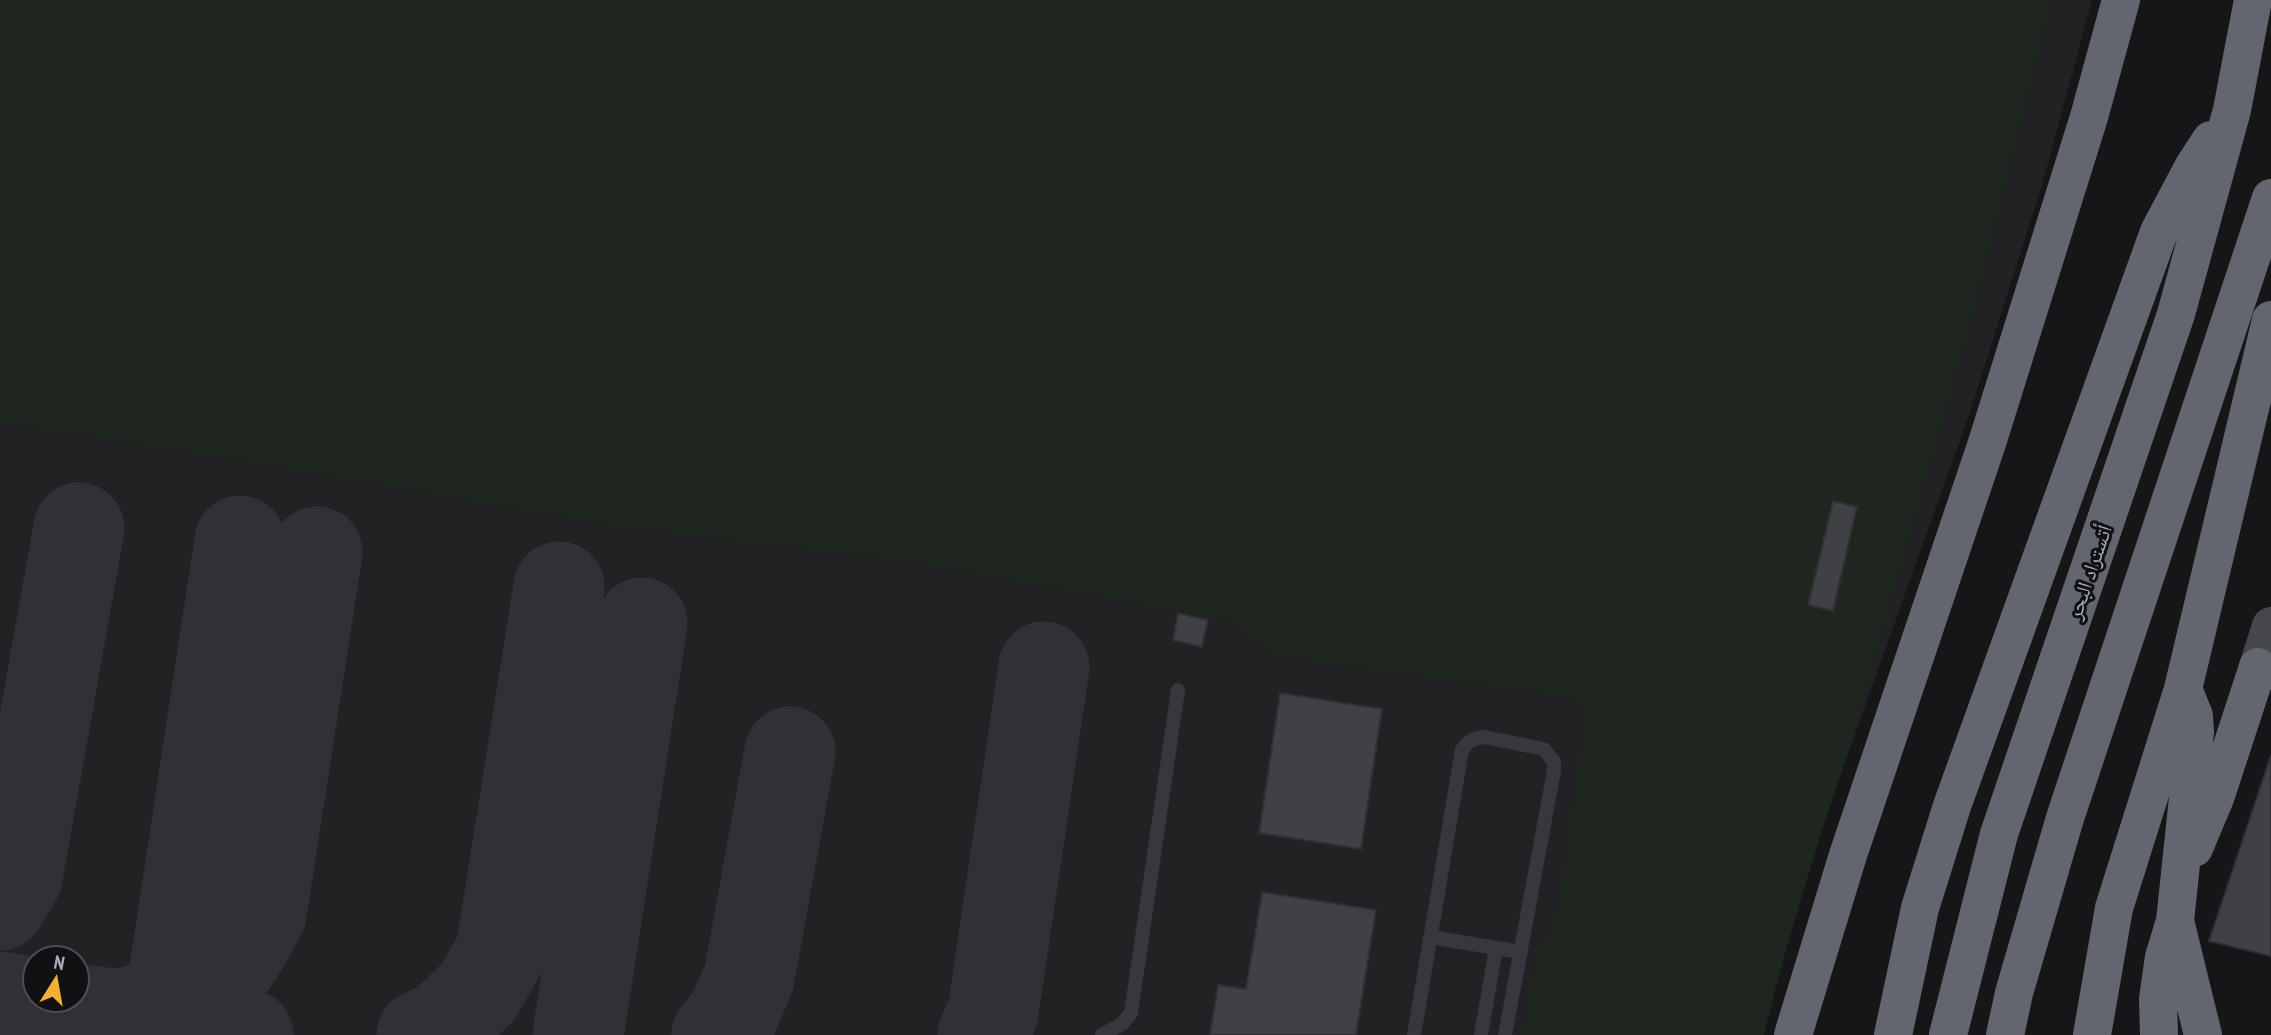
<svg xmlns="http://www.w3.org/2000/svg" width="2271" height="1035" viewBox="0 0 2271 1035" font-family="'PT Sans Narrow','Noto Naskh Arabic',sans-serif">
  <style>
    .built { fill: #222225; fill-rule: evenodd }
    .green { fill: #1e261f }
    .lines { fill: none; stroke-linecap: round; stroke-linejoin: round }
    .taxiway { stroke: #303135; stroke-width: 91 }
    .building { fill: #404145; stroke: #303034; stroke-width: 2 }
    .lane { stroke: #37383d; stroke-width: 14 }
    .secondary { stroke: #45474d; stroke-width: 38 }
    .highway { stroke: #63666e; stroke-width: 38 }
    .labels { text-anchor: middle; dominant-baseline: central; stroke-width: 6; stroke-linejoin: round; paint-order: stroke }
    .street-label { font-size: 21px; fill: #a8adb8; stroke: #111113 }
  </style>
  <rect width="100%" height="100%" fill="#161618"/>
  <path class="built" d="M0 0H2092L2042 185 1971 409 1826 816 1779 972 1764 1035H0ZM35 958H77V1000H35Z"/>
  <path class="green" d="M0 0H2051L1979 291 1850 746C1818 841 1787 937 1764 1035H1522L1536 950 1552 934 1587 706 1567 696 1272 656 1234 621 910 561 617 526 253 462 0 422Z"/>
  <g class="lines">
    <path class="taxiway" d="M0 905 17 877 79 528
      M0 997 248 1035
      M165 1035 240 541
      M169 1035 117 1015C158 1004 205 996 233 961 244 947 252 929 261 914L317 552
      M422 1035 443 1025 478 992 501 952 559 587
      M578 1035 642 623
      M717 1035 733 1015 749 978 790 752
      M983 1035 993 1012 1044 667"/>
  </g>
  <path class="building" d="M1833 501 1857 507 1833 611 1808 605Z
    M1178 613 1208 620 1202 647 1173 640Z
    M1280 693 1382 709 1361 849 1259 833Z
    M2271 755V956L2209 941Z
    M1262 892 1376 910 1356 1035H1210L1218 985 1246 989Z"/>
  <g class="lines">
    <path class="lane" d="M1430 937 1521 952
      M1102 1035 1122 1024 1131 1013 1178 690
      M1414 1035 1462 750C1468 741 1473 738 1484 737L1544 749 1554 762V771L1505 1035
      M1481 1035 1496 948"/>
    <path class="secondary" d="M2258 667 2271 626"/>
    <path class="highway" d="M2194 848 2215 798 2258 667
      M2176 925 2203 1035
      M1793 1035 1848 855 1987 443 2089 117 2121 0
      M1893 1035 1920 908 1952 806 2159 232 2194 166 2211 140
      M1948 1035 1999 834 2176 314 2232 110 2253 0
      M2005 1035 2014 993 2065 818 2271 198
      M2092 1035 2114 908 2183 689 2271 320
      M2159 1035 2158 999 2164 957 2175 921 2195 732 2194 716 2184 691"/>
  </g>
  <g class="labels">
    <g class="street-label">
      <text transform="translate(2089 572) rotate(-71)">أتستراد البحر</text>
    </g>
  </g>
  <g transform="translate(56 979) rotate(11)"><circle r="33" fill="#111113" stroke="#4d4f55" stroke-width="2"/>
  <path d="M0-5L12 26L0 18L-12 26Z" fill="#f2b134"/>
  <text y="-10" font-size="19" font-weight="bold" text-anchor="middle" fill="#a8adb8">N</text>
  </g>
</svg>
